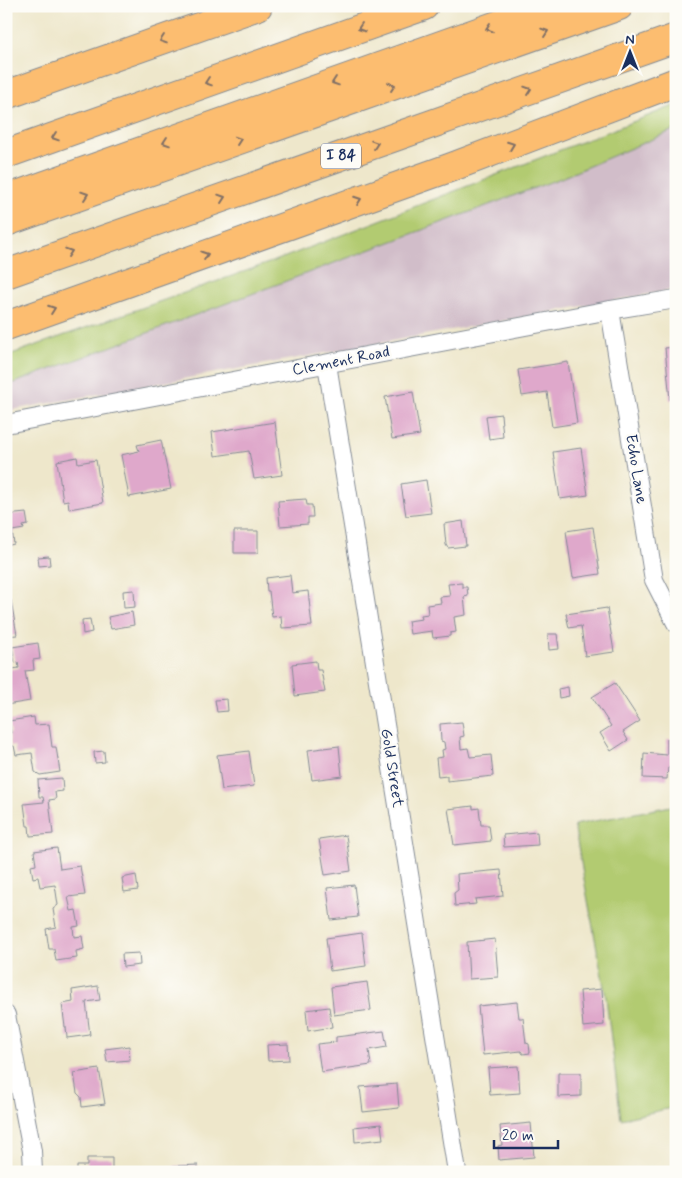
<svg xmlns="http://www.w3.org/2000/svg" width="682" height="1178" viewBox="0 0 682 1178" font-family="Mynerve,sans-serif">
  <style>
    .industrial { fill: #d1bdc9 }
    .green { fill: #b2cb71; stroke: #667d68 }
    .building { fill: #dfa8cb }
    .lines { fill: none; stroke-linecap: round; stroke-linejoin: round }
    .minor-casing { stroke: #848b94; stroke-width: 20 }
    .motorway-casing { stroke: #848b94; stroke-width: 30 }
    .minor { stroke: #fff; stroke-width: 18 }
    .motorway { stroke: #fcbd6f; stroke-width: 28 }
    .oneway { stroke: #806f66 }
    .labels { text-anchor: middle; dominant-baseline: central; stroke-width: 5; stroke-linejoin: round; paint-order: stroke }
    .shield { fill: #fdfcf7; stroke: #5f6c8c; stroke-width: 1 }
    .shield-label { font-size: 15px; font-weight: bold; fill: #1b2f5e }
    .street-label { font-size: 16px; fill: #1b2f5e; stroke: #fdfcf7 }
  </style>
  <rect width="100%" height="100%" fill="#fdfcf7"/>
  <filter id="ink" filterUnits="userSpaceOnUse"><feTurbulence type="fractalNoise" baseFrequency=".02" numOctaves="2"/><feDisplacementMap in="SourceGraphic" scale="10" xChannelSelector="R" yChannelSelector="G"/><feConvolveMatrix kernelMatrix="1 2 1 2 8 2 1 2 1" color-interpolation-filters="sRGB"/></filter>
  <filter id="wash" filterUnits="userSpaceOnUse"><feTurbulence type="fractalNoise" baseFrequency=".0096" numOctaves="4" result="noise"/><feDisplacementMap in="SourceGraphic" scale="20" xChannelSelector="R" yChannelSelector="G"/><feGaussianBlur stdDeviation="1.12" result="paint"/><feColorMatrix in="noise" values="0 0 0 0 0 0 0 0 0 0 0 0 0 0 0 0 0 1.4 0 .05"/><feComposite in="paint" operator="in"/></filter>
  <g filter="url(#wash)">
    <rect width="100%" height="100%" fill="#eee7cb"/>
    <path class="industrial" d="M676 127V289L6 411V386Z"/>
    <path class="green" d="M676 105V129L561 178 6 386V356L280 259Z
      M676 805V1107L621 1119 606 998 574 825Z"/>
    <g id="blocks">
      <path class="building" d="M676 347V400H670L665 348Z
        M568 362 577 423 552 427 547 392 522 396 518 370Z
        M413 392 420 435 392 439 385 397Z
        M501 414 503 437 489 439 486 416Z
        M275 422 282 475 254 479 249 451 215 456 212 432Z
        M161 440 171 489 129 497 121 455 139 451 137 445Z
        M581 448 588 495 560 499 553 452Z
        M77 457 78 463 96 460 103 503 69 509 68 500 63 501 57 461Z
        M426 480 431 513 406 516 401 484Z
        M306 499 307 505H312L313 517H308V524L280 526 278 501Z
        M26 513 28 525 23 526 24 529 12 531 14 544 6 546V515Z
        M463 521 466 546 448 548 446 545 444 524Z
        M593 527 600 574 573 578 566 531Z
        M234 531H258V553H234Z
        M49 556 50 565 39 566 38 557Z
        M290 575 292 593 308 591 312 626 282 628 281 616 272 617 269 591H267L266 578Z
        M462 583V587H467L468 596 464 597 466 615 454 617 456 632 450 633V636L433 638 432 631 410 634 408 621 422 619 421 615 428 614 427 605 441 603 440 597 450 596 448 584Z
        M134 590 135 607 124 608 123 591Z
        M11 600 17 635 6 636V601Z
        M607 608 614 652 585 656 581 626 569 628 566 614Z
        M132 612 134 625 111 629 108 617Z
        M90 619 92 632 83 634 82 620Z
        M548 634H557L559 649 549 650Z
        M38 643 40 659 33 660 34 670 25 671 30 701 6 705V670L19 668 18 662 15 663 12 647Z
        M316 661 317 670H321L325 692 295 696 292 664Z
        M615 683 640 721 623 732 628 740 611 751 600 733 611 726 592 697Z
        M568 687 569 696 559 698 558 689Z
        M227 699 228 711 217 712 215 700Z
        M34 717 35 725 49 724 52 747H56L60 772 40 775 35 772 32 753 16 755 14 746H11L9 734 11 733 9 721Z
        M462 722 464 736 460 737 461 749 468 748 470 757 491 755 493 776 447 781V776L438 777 436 758 443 757 442 750 445 749 444 742 441 741 440 724Z
        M667 739H676V768H668L667 779 643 778 644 753 667 755Z
        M339 746 342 776 312 780 308 750Z
        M104 751 105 762 95 763 94 752Z
        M249 751 254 786 222 790 217 755Z
        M62 778 63 791 55 792 56 799 49 800 53 834 30 836 29 826H27L24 804 44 802 43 797H39L38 780Z
        M473 806V809L479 808 481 825H489L491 841 454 845 448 809Z
        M537 832 538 845 504 847 503 835Z
        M346 835 351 871 325 875 319 839Z
        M57 848 60 869 80 866 85 895 68 897 71 911 76 910 79 926 73 927 74 937 82 936 84 949 76 951 77 958 56 961 54 949H49L46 929 56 927 53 909 58 905 55 885 40 887 38 877 33 878 31 866 36 865 34 851Z
        M501 870 503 896 475 899 476 904 455 906 454 893 458 890 457 874Z
        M136 875 138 890 124 892 122 878Z
        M354 885 358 917 331 920 327 888Z
        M362 933 366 966 330 971 326 938Z
        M495 939 498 977 469 979 467 942Z
        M139 953 140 965 123 967 122 954Z
        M367 982 371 1010 334 1015 331 987Z
        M98 986 100 1000 86 1002 90 1035 67 1038 66 1027H65L62 1004 73 1002 72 990Z
        M602 989 604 1025 583 1027 580 991Z
        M517 1002 519 1018H523L526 1043 529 1044 530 1053 523 1054 521 1051 483 1055 478 1006Z
        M329 1007 332 1027 308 1031 306 1010Z
        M384 1031 387 1047 369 1050 371 1065 321 1072 317 1044 336 1042V1037Z
        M288 1044 289 1060 268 1061 267 1045Z
        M129 1046 130 1060 107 1062 105 1049Z
        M518 1066 520 1093 490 1095 488 1068Z
        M99 1069 105 1104 82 1107 81 1097 77 1093 74 1073Z
        M558 1073H581V1096L558 1097Z
        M397 1084 399 1108 363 1112 360 1087Z
        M531 1123 534 1157 499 1160 498 1146 502 1145 500 1126Z
        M381 1124 383 1139 355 1142 354 1127Z
        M87 1158H112V1172H77V1166H87Z
        M198 1165V1172H174V1166Z"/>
    </g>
  </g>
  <g filter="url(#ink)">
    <use href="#blocks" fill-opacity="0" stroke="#848b94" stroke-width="1"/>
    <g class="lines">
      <g class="minor-casing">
        <path id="minor" d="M610 310 654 580 676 623
          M327 364 457 1172
          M6 424 610 310 676 299
          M6 1015 32 1151 33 1172"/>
      </g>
      <g class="motorway-casing">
        <path id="motorway" d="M6 95 258 6
          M6 154 424 6
          M6 199 551 6
          M6 222 619 6
          M6 274 676 38
          M6 326 452 167 676 82"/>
      </g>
      <use href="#minor" class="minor"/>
      <use href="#motorway" class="motorway"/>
    </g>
    <defs><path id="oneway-chevron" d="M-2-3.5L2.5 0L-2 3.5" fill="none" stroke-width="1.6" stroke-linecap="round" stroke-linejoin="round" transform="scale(1.25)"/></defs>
    <g class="oneway">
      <use href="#oneway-chevron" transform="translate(361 28) rotate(161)"/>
      <use href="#oneway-chevron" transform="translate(489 28) rotate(161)"/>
      <use href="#oneway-chevron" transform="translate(545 32) rotate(-19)"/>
      <use href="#oneway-chevron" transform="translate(163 40) rotate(161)"/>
      <use href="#oneway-chevron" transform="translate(208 82) rotate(161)"/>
      <use href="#oneway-chevron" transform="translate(335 82) rotate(161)"/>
      <use href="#oneway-chevron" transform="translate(392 86) rotate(-19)"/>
      <use href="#oneway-chevron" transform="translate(528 90) rotate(-19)"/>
      <use href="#oneway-chevron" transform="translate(55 137) rotate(161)"/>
      <use href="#oneway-chevron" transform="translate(238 140) rotate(-19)"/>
      <use href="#oneway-chevron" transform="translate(166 142) rotate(161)"/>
      <use href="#oneway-chevron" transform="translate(375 144) rotate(-19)"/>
      <use href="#oneway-chevron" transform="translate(511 145) rotate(-21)"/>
      <use href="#oneway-chevron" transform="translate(85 195) rotate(-19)"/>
      <use href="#oneway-chevron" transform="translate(222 198) rotate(-19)"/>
      <use href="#oneway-chevron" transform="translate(358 200) rotate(-20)"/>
      <use href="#oneway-chevron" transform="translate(69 252) rotate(-19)"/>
      <use href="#oneway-chevron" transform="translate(205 255) rotate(-20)"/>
      <use href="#oneway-chevron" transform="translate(52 309) rotate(-20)"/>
    </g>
  </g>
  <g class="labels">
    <rect class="shield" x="321" y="143.5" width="40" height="25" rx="4"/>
    <g class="shield-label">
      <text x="341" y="156">I 84</text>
    </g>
    <g class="street-label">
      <text transform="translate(341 361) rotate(-11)">Clement Road</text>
      <text transform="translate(636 469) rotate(81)">Echo Lane</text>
      <text transform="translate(392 768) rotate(81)">Gold Street</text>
    </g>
  </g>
  <rect width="682" height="1178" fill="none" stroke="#fdfcf7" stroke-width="25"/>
  <g transform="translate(630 52)" stroke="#fdfcf7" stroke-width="4" paint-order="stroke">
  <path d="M0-4L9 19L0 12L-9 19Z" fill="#1b2f5e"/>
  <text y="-8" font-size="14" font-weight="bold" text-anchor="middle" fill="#1b2f5e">N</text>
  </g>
  <path d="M494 1140v8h64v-8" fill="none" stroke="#1b2f5e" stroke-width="2.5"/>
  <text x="502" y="1140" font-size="15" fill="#1b2f5e" stroke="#fdfcf7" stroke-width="4" paint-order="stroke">20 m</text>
</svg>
